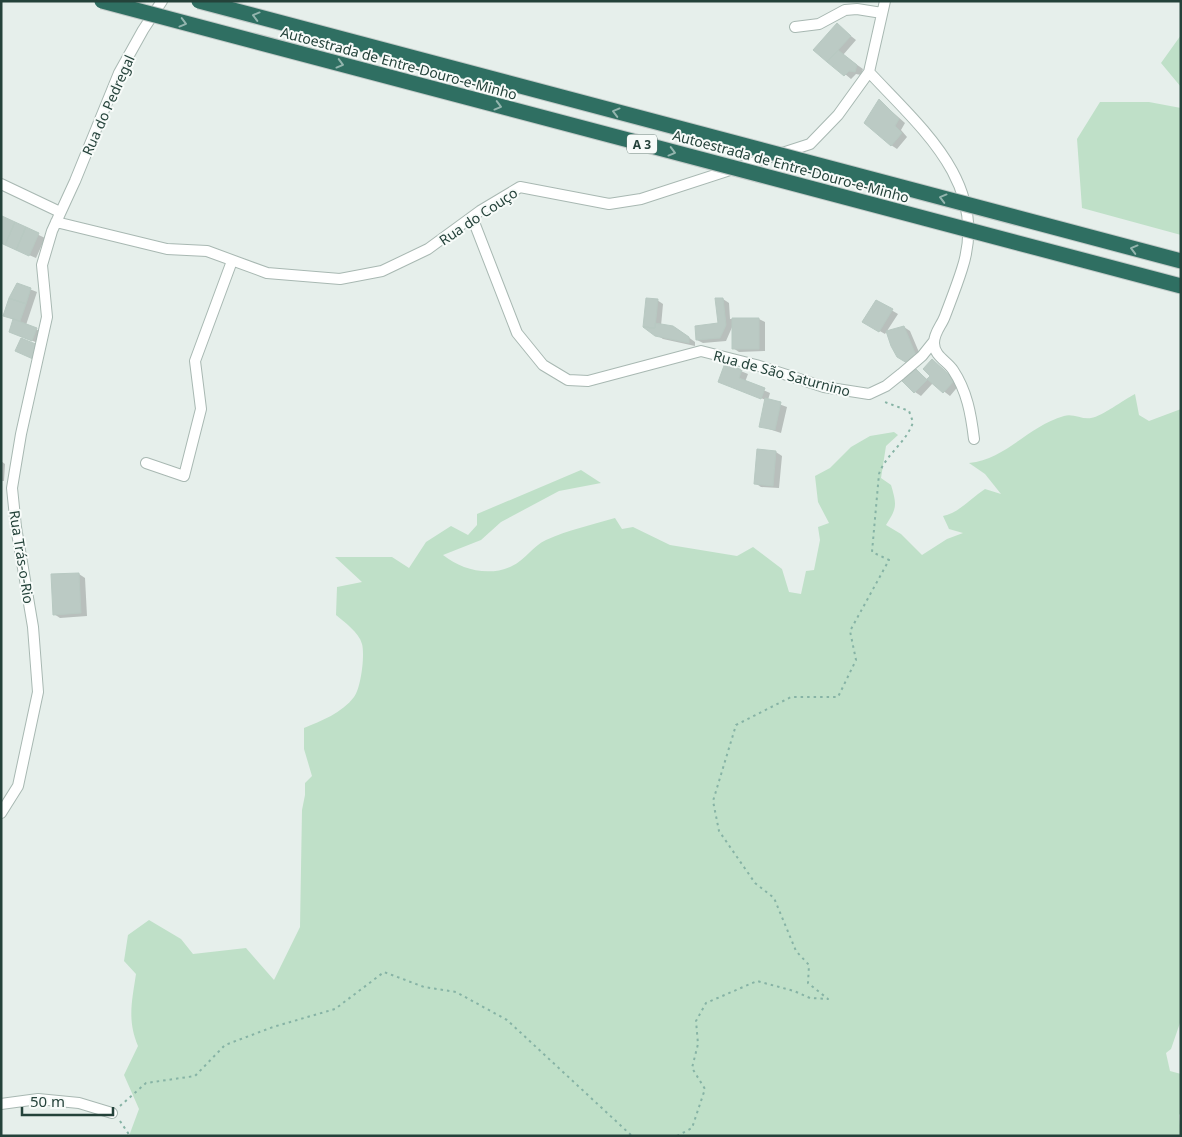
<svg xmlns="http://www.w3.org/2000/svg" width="1182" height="1137" viewBox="0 0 1182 1137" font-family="'Noto Sans',sans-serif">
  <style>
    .green { fill: #bfe0c8 }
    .shadow { fill: #0003 }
    .building { fill: #bbcac4; stroke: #b8c9c2 }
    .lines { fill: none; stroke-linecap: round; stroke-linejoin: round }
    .street-casing { stroke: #a8b8b2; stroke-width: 12 }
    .path { stroke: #86b3a5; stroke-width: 2; stroke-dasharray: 2.5 4; stroke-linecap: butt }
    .street { stroke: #fff; stroke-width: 10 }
    .highway-bridge-casing { stroke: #c2cac8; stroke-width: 17; stroke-linecap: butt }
    .highway-bridge { stroke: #2f6f62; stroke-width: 15 }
    .oneway { stroke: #93b5ae }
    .labels { text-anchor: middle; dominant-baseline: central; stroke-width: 4; stroke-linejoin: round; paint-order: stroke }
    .shield { fill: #f7fbf9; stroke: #637a73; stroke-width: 1 }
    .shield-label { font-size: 12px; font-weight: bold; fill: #24423a }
    .street-label { font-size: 14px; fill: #24423a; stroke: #f7fbf9 }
  </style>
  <rect width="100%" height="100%" fill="#e6efeb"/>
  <path class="green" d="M1181 35V87L1161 63Z
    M1100 102H1149L1181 108V235L1082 208 1077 139Z
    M1135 394 1139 415 1149 421 1181 409V1020L1171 1049 1166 1053 1170 1071 1181 1074V1113L1179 1115 1181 1136H129L139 1109 124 1075 138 1046C127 1020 132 1001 136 974L124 961 128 935 149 920 181 939 193 954 246 948 274 980 300 927 302 810 305 795V783L312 776 304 749V728C321 721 342 713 354 697 361 688 365 655 362 644 359 632 344 622 336 615L337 587 362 582 335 557H392L409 568 426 542 451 526 468 535 477 525V514L581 470 601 483 559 491 501 522 481 540 443 555C462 570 489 577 512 566 525 560 533 546 546 540 568 530 591 525 615 518L622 529 633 527 670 545 737 556 753 547 782 569 789 592 801 594 806 571 814 570 820 540 818 527 829 523 818 502 815 476 830 468 851 447 870 436 894 432 898 435 886 446 881 478 891 485C897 505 897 508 886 525L901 534 922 555 947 539 963 533 949 529 943 516C959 513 971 498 985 489L1001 494 985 474 969 463C1007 459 1028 426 1064 416 1073 413 1083 420 1091 418 1103 416 1123 400 1135 394Z"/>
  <path class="shadow" d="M837 25 856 40 843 55 863 69 861 75 856 74 851 79 815 49Z
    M880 101 905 123 901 130 907 137 897 149 891 145Z
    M1 217 45 238 36 258 1 243Z
    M17 284 37 292 26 325 42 332 38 343 10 332 14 320 5 315Z
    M723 299 729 303 730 319H759L765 322V351L739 352 733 348V325L726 341 703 343 697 340 719 325Z
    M657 300 663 304 661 326 680 331 695 342V346L663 339 644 326Z
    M876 301 898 314 885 334 864 322Z
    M904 327 910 331 921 357 914 365Z
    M932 361 960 384 950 396 933 383 921 396 915 392 913 367 928 380 932 376Z
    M726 365 748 374 745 382 770 393 768 400 787 407 781 433 760 426 766 400 720 382Z
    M758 451 776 452 782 456 779 488 761 487 755 483Z
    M1 461 5 464 4 481H1Z
    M79 574 85 578 87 616 60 618 54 614Z"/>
  <path class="building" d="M837 23 851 36 827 62 813 50Z
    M838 50 857 65 855 72 849 71 844 76 827 62Z
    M879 99 899 119 895 126 902 133 891 146 864 123Z
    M2 216 15 222 5 245 1 243Z
    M15 222 26 227 16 250 5 245Z
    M26 227 39 233 29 256 16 250Z
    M17 283 31 288 26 304 9 298Z
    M9 298 26 304 20 321 3 316Z
    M646 298 658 299 655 328 643 327Z
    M715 298H723L726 325 720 338 696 340 695 326 718 323Z
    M876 300 893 309 879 332 862 322Z
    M732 318H759V349H732Z
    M13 319 37 328 32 341 9 332Z
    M655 323 673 326 689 337V343L655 336 643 327 655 328Z
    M904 326 915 353 917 354 907 363 897 357 891 346 886 331Z
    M21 338 38 345 33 359 15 351Z
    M932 359 955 380 943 393 927 379 930 376 923 369Z
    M725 363 742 370 739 378 765 388 761 399 718 382Z
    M913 366 927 380 914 393 900 379Z
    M765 398 781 402 775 430 759 427Z
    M757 449 776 451 773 486 754 484Z
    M79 573 81 613 53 615 51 574Z"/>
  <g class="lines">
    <g class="street-casing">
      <path id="street" d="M795 27 819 24 845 10 857 9 882 13
        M869 72C921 128 990 184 962 269 957 285 951 300 945 316 942 325 934 332 934 343 934 356 947 361 953 370 967 391 971 414 974 439
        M1 184 60 212
        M472 217 517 333 543 365 568 380 588 381 701 351 756 365 824 387 869 394 886 386 901 374 922 356 934 341
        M56 222 167 249 207 251 267 273 340 279 382 271 428 249 480 211 520 187 609 204 641 199 810 144 838 115 869 72 885 1
        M146 463 184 476 201 409 195 361 232 261
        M1 813 18 786 38 692 33 627 16 527 12 488 21 434 47 317 42 265 52 231 75 181 119 73 143 30 162 1
        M1 1104 38 1099 79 1103 112 1113"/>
    </g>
    <path class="path" d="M120 1106 146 1083 195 1076 225 1045 273 1027 335 1009 384 972 424 987 456 992 507 1020 632 1136
      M120 1121 130 1136
      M677 1136 692 1128 705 1089 692 1068 698 1044 696 1021 706 1003 757 981 794 991 810 998 828 999 808 983 809 965 796 951 774 898 755 883 719 831 713 801 736 725 791 697H838L856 660 850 631 889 560 872 552 879 474C886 454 907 442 913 422L909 411 882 401"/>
    <use href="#street" class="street"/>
    <g class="highway-bridge-casing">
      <path id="highway-bridge" d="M102 1 1181 286
        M199 1 1181 261"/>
    </g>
    <use href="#highway-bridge" class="highway-bridge"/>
  </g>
  <defs><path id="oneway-chevron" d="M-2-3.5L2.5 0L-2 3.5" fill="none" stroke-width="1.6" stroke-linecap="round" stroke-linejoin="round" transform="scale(1.25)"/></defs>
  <g class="oneway">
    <use href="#oneway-chevron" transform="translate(256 16) rotate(-165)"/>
    <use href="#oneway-chevron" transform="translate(183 23) rotate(15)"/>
    <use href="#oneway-chevron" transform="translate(340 64) rotate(15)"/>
    <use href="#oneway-chevron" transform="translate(498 106) rotate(15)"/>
    <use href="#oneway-chevron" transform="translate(616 112) rotate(-165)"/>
    <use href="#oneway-chevron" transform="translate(672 152) rotate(15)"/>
    <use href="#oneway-chevron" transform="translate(943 198) rotate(-165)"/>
    <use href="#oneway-chevron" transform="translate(1134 249) rotate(-165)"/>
  </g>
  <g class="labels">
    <rect class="shield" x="627" y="134.5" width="30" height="19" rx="4"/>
    <g class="shield-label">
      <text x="642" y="144">A 3</text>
    </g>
    <g class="street-label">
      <text transform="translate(399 63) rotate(15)">Autoestrada de Entre-Douro-e-Minho</text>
      <text transform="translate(108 105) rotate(-66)">Rua do Pedregal</text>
      <text transform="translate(791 166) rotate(15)">Autoestrada de Entre-Douro-e-Minho</text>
      <text transform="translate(478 216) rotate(-34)">Rua do Couço</text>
      <text transform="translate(782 373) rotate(15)">Rua de São Saturnino</text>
      <text transform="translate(22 557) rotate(81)">Rua Trás-o-Rio</text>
    </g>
  </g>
  <rect width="1182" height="1137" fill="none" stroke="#24423a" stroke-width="5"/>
  <path d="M22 1107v8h91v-8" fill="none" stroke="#24423a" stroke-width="2.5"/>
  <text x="30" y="1107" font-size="15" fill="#24423a" stroke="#f7fbf9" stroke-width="4" paint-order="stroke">50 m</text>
</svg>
